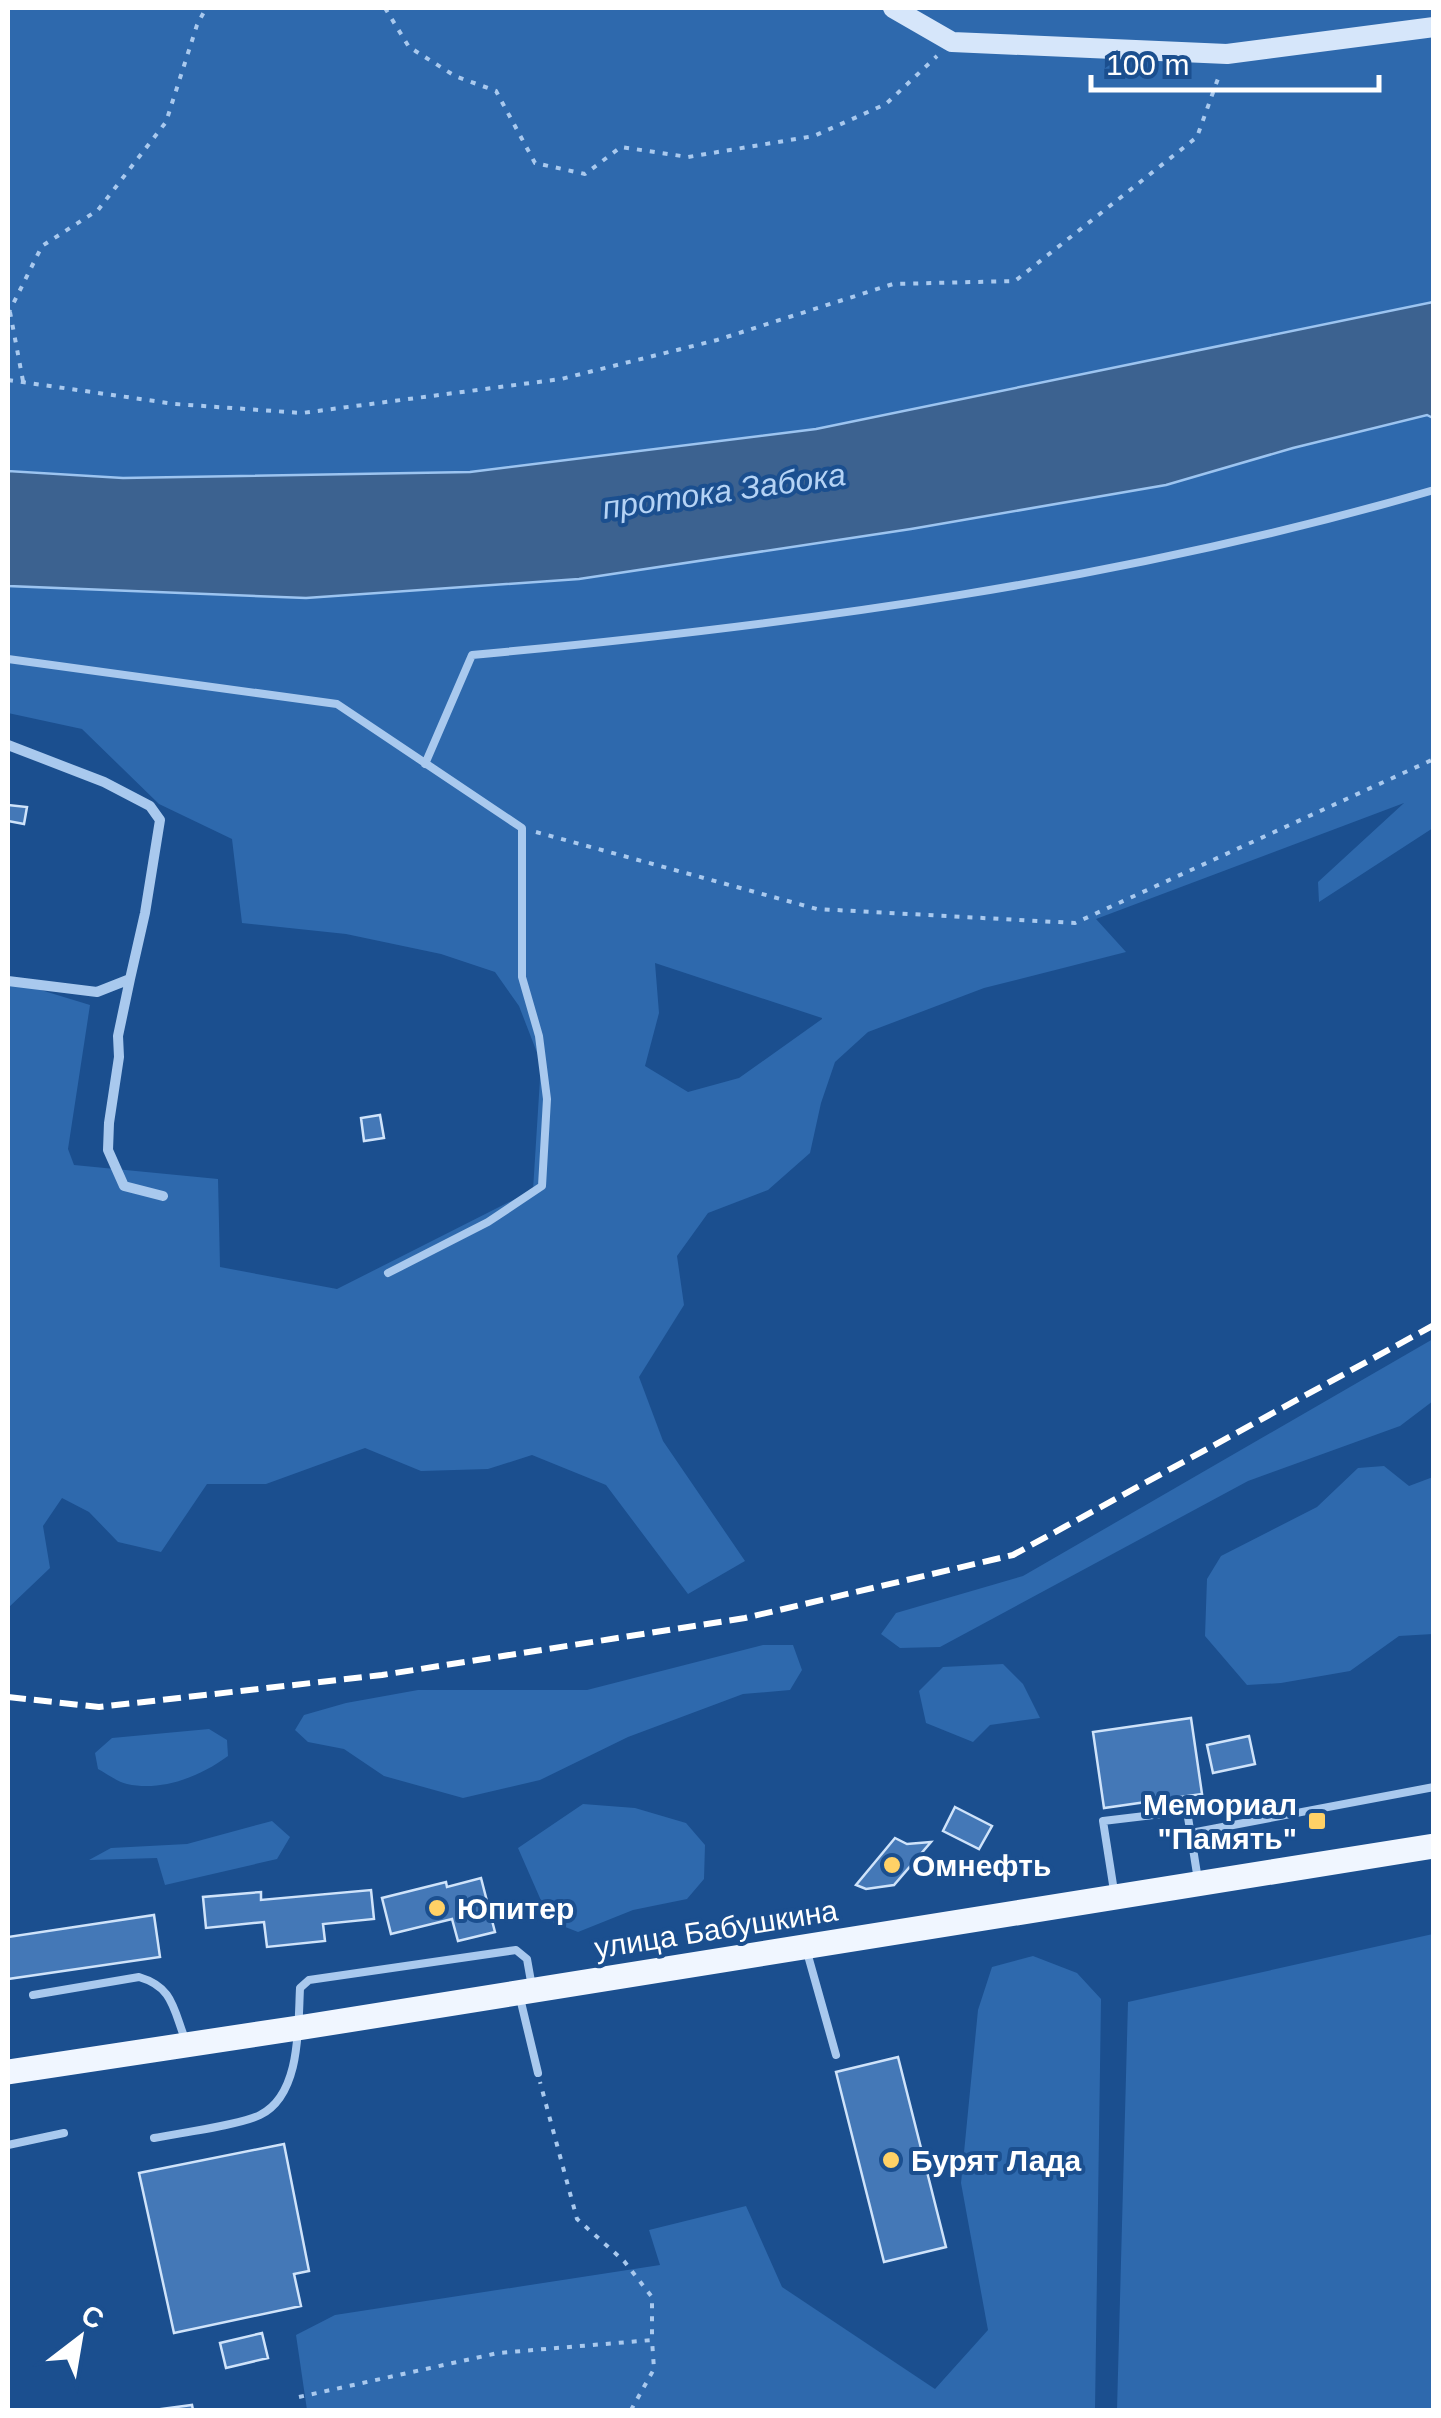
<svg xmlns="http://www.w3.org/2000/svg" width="1441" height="2418" viewBox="0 0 1441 2418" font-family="Helvetica,sans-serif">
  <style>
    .green { fill: #2e69ad; fill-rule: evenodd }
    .water { fill: #3c6290; stroke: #9cc4f0; stroke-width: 2.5 }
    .building { fill: #4478b7; stroke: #cfe3fa; stroke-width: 2.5 }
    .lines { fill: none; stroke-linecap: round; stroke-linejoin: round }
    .path { stroke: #a9c9ee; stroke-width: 4; stroke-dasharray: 5 8; stroke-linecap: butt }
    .lane { stroke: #a9c9ee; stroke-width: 8 }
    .street { stroke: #a9c9ee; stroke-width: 10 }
    .secondary { stroke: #d6e6fa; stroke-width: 20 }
    .primary { stroke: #f0f6ff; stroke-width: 25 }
    .rail { stroke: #fff; stroke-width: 6; stroke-dasharray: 18 8; stroke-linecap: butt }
    .poi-dot { fill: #ffd166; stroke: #1b4f8f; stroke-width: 4 }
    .labels { text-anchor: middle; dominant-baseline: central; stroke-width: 8; stroke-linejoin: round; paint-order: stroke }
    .poi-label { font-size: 30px; font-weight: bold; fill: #fff; stroke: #1b4f8f; text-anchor: start }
    .street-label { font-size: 30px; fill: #fff; stroke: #1b4f8f }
    .water-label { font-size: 32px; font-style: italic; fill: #b5d3f5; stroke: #1b4f8f }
  </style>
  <rect width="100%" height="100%" fill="#1b4f8f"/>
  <path class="green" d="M8 8H1433V302L816 429 470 472 123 478 8 471Z
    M1427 415 1433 418V828L1319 902 1318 882 1404 803 1096 919 1126 952 984 988 868 1032 835 1062 821 1103 810 1153 768 1190 708 1213 677 1256 684 1305 639 1377 663 1441 745 1561 688 1594 606 1485 532 1455 488 1469 421 1471 365 1448 266 1484H207L161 1552 118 1542 89 1512 62 1498 43 1526 50 1568 8 1608V980L90 1005 68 1149 74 1165 218 1179 220 1267 337 1289 533 1190 541 1063 519 1006 495 972 441 954 346 934 242 923 232 839 159 804 82 729 8 713V586L306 598 579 579 911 529 1166 485 1293 448ZM655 963 822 1018V1019L739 1078 688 1092 645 1066 659 1013Z
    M1433 1339V1401L1400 1426 1248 1481 940 1647 900 1648 881 1634 896 1613 1023 1576Z
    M1384 1466 1409 1486 1433 1477V1634L1399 1636 1350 1671 1281 1683 1247 1685 1205 1636 1207 1579 1221 1556 1317 1507 1358 1468Z
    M763 1645H793L802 1670 790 1690 743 1694 628 1737 540 1780 463 1798 384 1776 344 1749 308 1742 295 1730 304 1715 346 1703 418 1690H587Z
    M1003 1664 1023 1684 1040 1718 990 1725 973 1742 926 1723 919 1691 943 1667Z
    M209 1729 227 1740 228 1756C201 1776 162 1792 127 1784 118 1782 107 1774 98 1769L95 1753 112 1738Z
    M583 1804 635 1808 686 1823 705 1845 704 1879 687 1899 633 1910 578 1932 550 1921 518 1848Z
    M272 1821 290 1837 277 1859 165 1885 157 1858 89 1860 111 1848 187 1844Z
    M1433 1934V2410H1117L1128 2002Z
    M1033 1956 1077 1973 1101 1999 1095 2410H307L296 2335 335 2315 660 2265 649 2230 746 2206 782 2287 935 2389 988 2330 961 2183 978 2010 992 1967Z"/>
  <path class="water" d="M1433 302V418L1427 415 1293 448 1166 485 911 529 579 579 306 598 8 586V471L123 478 470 472 816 429Z"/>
  <path class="building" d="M8 805 27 807 24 824 8 821Z
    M380 1115 384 1138 364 1141 361 1118Z
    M1191 1718 1202 1794 1104 1808 1093 1732Z
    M1249 1736 1255 1764 1213 1773 1207 1745Z
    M955 1807 992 1826 979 1849 943 1831Z
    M895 1838 907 1844 931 1842 894 1885 866 1889 856 1885Z
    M481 1878 495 1932 458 1941 452 1919 391 1934 382 1898 446 1882 447 1887Z
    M371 1890 374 1919 323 1924 325 1941 267 1947 264 1922 206 1928 203 1897 261 1892V1900Z
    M154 1915 160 1957 8 1979V1937Z
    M898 2057 946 2247 884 2262 836 2072Z
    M284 2144 309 2271 294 2274 301 2306 174 2333 139 2173Z
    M262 2333 268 2358 226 2368 220 2343Z
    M192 2405 193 2410H154Z"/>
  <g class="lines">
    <path class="path" d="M385 8 409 47 455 76 496 91 535 163 585 174 621 147 688 157 814 136 886 104 937 56
      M10 312 23 381
      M8 314 42 246 98 210 166 122 197 25 206 8
      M8 380 175 404 302 413 561 379 717 340 893 284 1015 281 1197 137 1220 73
      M536 832 817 909 1075 923 1434 759
      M299 2397 498 2353 652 2340V2297L624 2261 577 2219 540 2082
      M631 2410 654 2369 652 2340"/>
    <path class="lane" d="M8 659 337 704 522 828V977L539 1036 547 1099 542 1186 488 1222 388 1273
      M425 764 472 655C796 625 1121 581 1434 490
      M1191 1833 1434 1787
      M1114 1891 1103 1821 1187 1811 1198 1880
      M807 1952 836 2055
      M33 1995 139 1977C173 1987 173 2008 185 2039
      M520 1998 538 2073
      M154 2138C179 2133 240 2125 260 2115 301 2095 298 2027 300 1988L309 1980 516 1950 527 1959 532 1987
      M8 2145 64 2133"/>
    <path class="street" d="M8 745 104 782 150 806 160 820 145 913 130 979 97 992 8 981
      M130 979 118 1036 119 1057 109 1123 108 1150 124 1186 163 1196"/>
    <path class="secondary" d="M893 8 952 42 1227 54 1434 27"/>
    <path class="primary" d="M8 2072 298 2028 1434 1846"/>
    <path class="rail" d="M8 1697 99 1707 382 1675 745 1618 1013 1555 1434 1325"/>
  </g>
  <g class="poi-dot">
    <rect x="1307" y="1811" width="20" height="20" rx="5"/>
    <circle cx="892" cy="1865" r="10"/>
    <circle cx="437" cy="1908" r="10"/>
    <circle cx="891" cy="2160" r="10"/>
  </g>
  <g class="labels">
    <g class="poi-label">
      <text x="1297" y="1804" text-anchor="end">Мемориал<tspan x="1297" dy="34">"Память"</tspan></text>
      <text x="912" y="1865">Омнефть</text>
      <text x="457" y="1908">Юпитер</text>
      <text x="911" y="2160">Бурят Лада</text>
    </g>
    <g class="street-label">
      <text transform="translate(716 1929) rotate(-9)">улица Бабушкина</text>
    </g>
    <g class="water-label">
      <text transform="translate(724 491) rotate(-8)">протока Забока</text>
    </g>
  </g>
  <rect width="1441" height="2418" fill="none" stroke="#ffffff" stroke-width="20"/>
  <g transform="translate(80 2338) rotate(31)" stroke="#1b4f8f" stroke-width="8" paint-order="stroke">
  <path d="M0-8L18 38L0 25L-18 38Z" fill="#ffffff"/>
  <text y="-15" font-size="28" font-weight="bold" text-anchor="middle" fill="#ffffff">С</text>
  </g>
  <path d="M1091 75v15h288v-15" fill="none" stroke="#ffffff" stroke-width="5"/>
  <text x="1106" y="75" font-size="30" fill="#ffffff" stroke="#1b4f8f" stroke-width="8" paint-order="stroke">100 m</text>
</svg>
